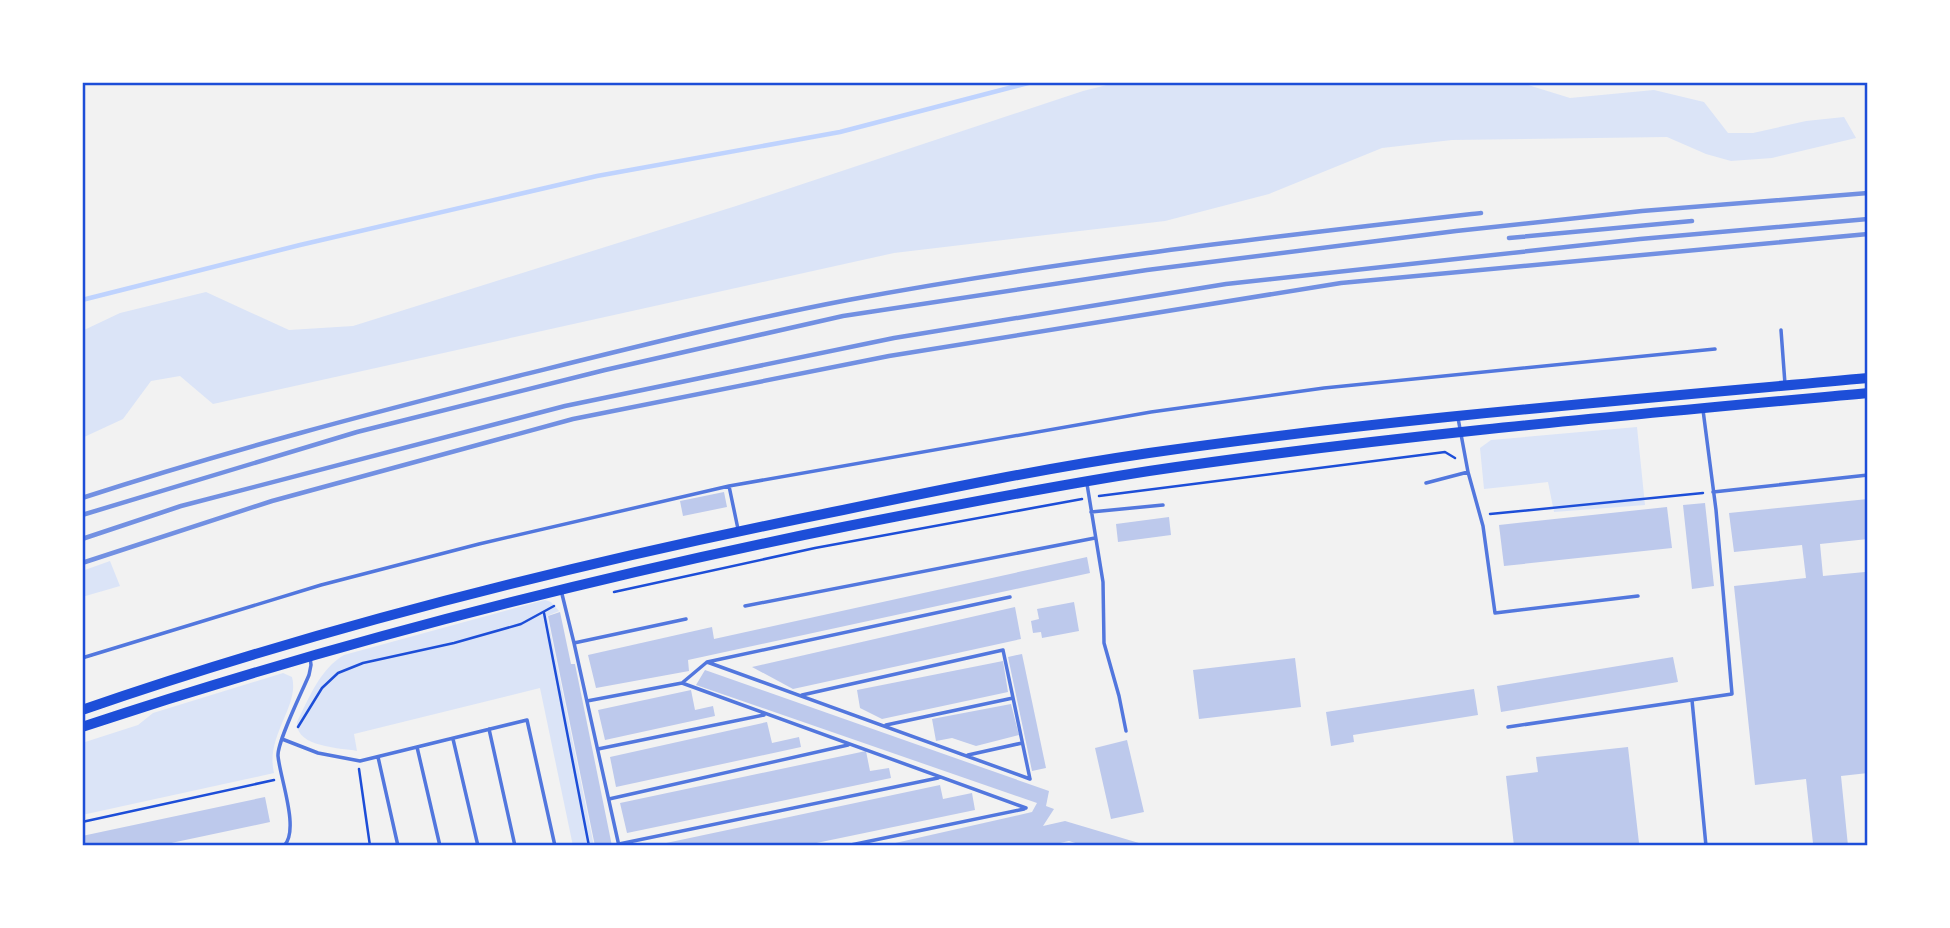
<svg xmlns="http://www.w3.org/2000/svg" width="1950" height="928" viewBox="0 0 1950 928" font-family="Inter,sans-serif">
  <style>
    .green { fill: #dbe4f7 }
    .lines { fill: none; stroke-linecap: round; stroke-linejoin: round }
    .stream { stroke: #bfd3fe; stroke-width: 4.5 }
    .building { fill: #bdc9ec }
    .path { stroke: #1d4ed8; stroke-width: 2.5 }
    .service { stroke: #5277de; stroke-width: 3.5 }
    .secondary { stroke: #1d4ed8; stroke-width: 10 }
    .rail { stroke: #7290e2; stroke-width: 4.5 }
    .neatline { fill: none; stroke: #1d4ed8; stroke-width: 2.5 }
  </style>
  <rect width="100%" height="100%" fill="#f2f2f2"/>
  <path class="green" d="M1119 82H1518L1570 98 1654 90 1704 102 1728 133H1753L1806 121 1844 117 1856 138 1772 158 1731 161 1706 154 1667 137 1452 140 1382 148 1269 194 1165 221 894 253 213 404 180 376 151 381 123 419 82 438V331L120 313 206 292 289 330 353 326 736 206 1083 91Z
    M1637 427 1645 505 1554 512 1548 482 1484 489 1480 448 1491 440Z
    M110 561 120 586 82 597V571Z
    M545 600 551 602 559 611 547 616 594 846H573L540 688 354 734 357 751C339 748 295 747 297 722 309 698 320 669 344 655Z
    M283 673 292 677C300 706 265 736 274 773L82 815V743L138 725 153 713Z"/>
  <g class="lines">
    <path class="stream" d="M82 300 300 245 597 176 840 132 1032 82"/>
  </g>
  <path class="building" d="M724 492 727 507 683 516 680 501Z
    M1868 499V539L1820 544 1823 576 1865 572 1868 600V773L1841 776 1848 846H1807L1813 843 1806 779 1755 785 1734 586 1806 578 1802 545 1734 552 1729 513Z
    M1705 503 1714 586 1692 589 1683 505Z
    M1667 507 1672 548 1504 566 1499 525Z
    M1169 517 1171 535 1118 542 1116 524Z
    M1087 557 1090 573 688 660 689 671 596 688 588 655 712 627 714 639Z
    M1074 602 1079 631 1042 638 1041 632 1033 633 1031 621 1039 619 1037 609Z
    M1015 607 1021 639 793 689 752 667Z
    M560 612 571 664H575L612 846H595L548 616Z
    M1022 654 1046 768 1032 771 1008 657Z
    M1673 657 1678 682 1501 712 1497 686Z
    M1295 658 1301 707 1199 719 1193 670Z
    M1003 661 1008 692 882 719 860 708 857 690Z
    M705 670 1049 791 1046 806 1054 809 1043 826 1065 821 1149 846H1085L1069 841 1047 846H882L1032 812 1037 803 696 685Z
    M1474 689 1478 715 1353 735 1354 742 1331 746 1326 712Z
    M691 690 695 710 713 706 715 716 605 740 598 710Z
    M1011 704 1019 735 976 746 952 738 936 741 932 719Z
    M767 722 772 743 799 737 801 747 616 787 610 757Z
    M1127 740 1144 812 1111 819 1095 748Z
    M1628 747 1639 843 1613 846H1514L1506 776 1538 772 1536 757Z
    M866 751 870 771 889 768 891 778 627 833 620 803Z
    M940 785 943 799 972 793 975 810 802 846H652Z
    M265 797 270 822 157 846H82V836Z"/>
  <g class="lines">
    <path class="path" d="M1099 496 1445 452 1455 458
      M1490 514 1703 493
      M614 592 815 548 1082 499
      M544 613 589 846
      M298 727 322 688 338 673 363 663 454 643 521 624 554 606
      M359 769 370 846
      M82 822 274 780"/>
    <path class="service" d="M1781 330 1785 384
      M1458 418 1468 472 1483 526 1495 613 1638 596
      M1426 483 1468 472
      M1087 484 1103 582 1104 643 1119 696 1126 731
      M729 486 738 529
      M1713 492 1868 475
      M1091 512 1163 505
      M561 590 574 643 686 619
      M745 606 1095 538
      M574 643 619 846
      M82 658 321 585 479 544 729 486 1151 412 1324 388 1715 349
      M707 662 1030 779
      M682 683 707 662 1010 597
      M802 695 1003 650 1030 779
      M1692 700 1706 846
      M587 701 682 683 1026 808
      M886 725 1013 698
      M1508 727 1732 694 1716 510 1703 410
      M489 729 515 846
      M282 739 318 753 360 761 527 720 555 846
      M453 739 478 846
      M417 747 440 846
      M598 749 764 715
      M968 755 1022 743
      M378 757 398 846
      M609 799 848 745
      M619 844 938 778
      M284 846C300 830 280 778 278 756 277 742 302 692 309 675L311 665 310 657
      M846 846 1024 809"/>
    <path class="secondary" d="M82 710C330 624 586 561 843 510 944 489 1046 468 1149 453 1387 419 1628 400 1868 378
      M82 727C332 644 585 579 843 527 944 507 1047 487 1149 471 1387 436 1628 415 1868 393"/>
    <path class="rail" d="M1509 238 1692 221
      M82 498C226 451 372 413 518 376 627 349 738 321 848 300 1057 261 1270 237 1481 213
      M82 515 357 432 605 370 843 316 1147 270 1456 231 1642 211 1868 193
      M82 539 181 506 565 406 894 338 1226 284 1640 239 1868 219
      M82 563 272 501 573 419 889 356 1341 283 1868 234"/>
  </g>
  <rect width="1950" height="928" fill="none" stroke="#ffffff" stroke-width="168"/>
  <rect x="84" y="84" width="1782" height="760" class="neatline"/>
</svg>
